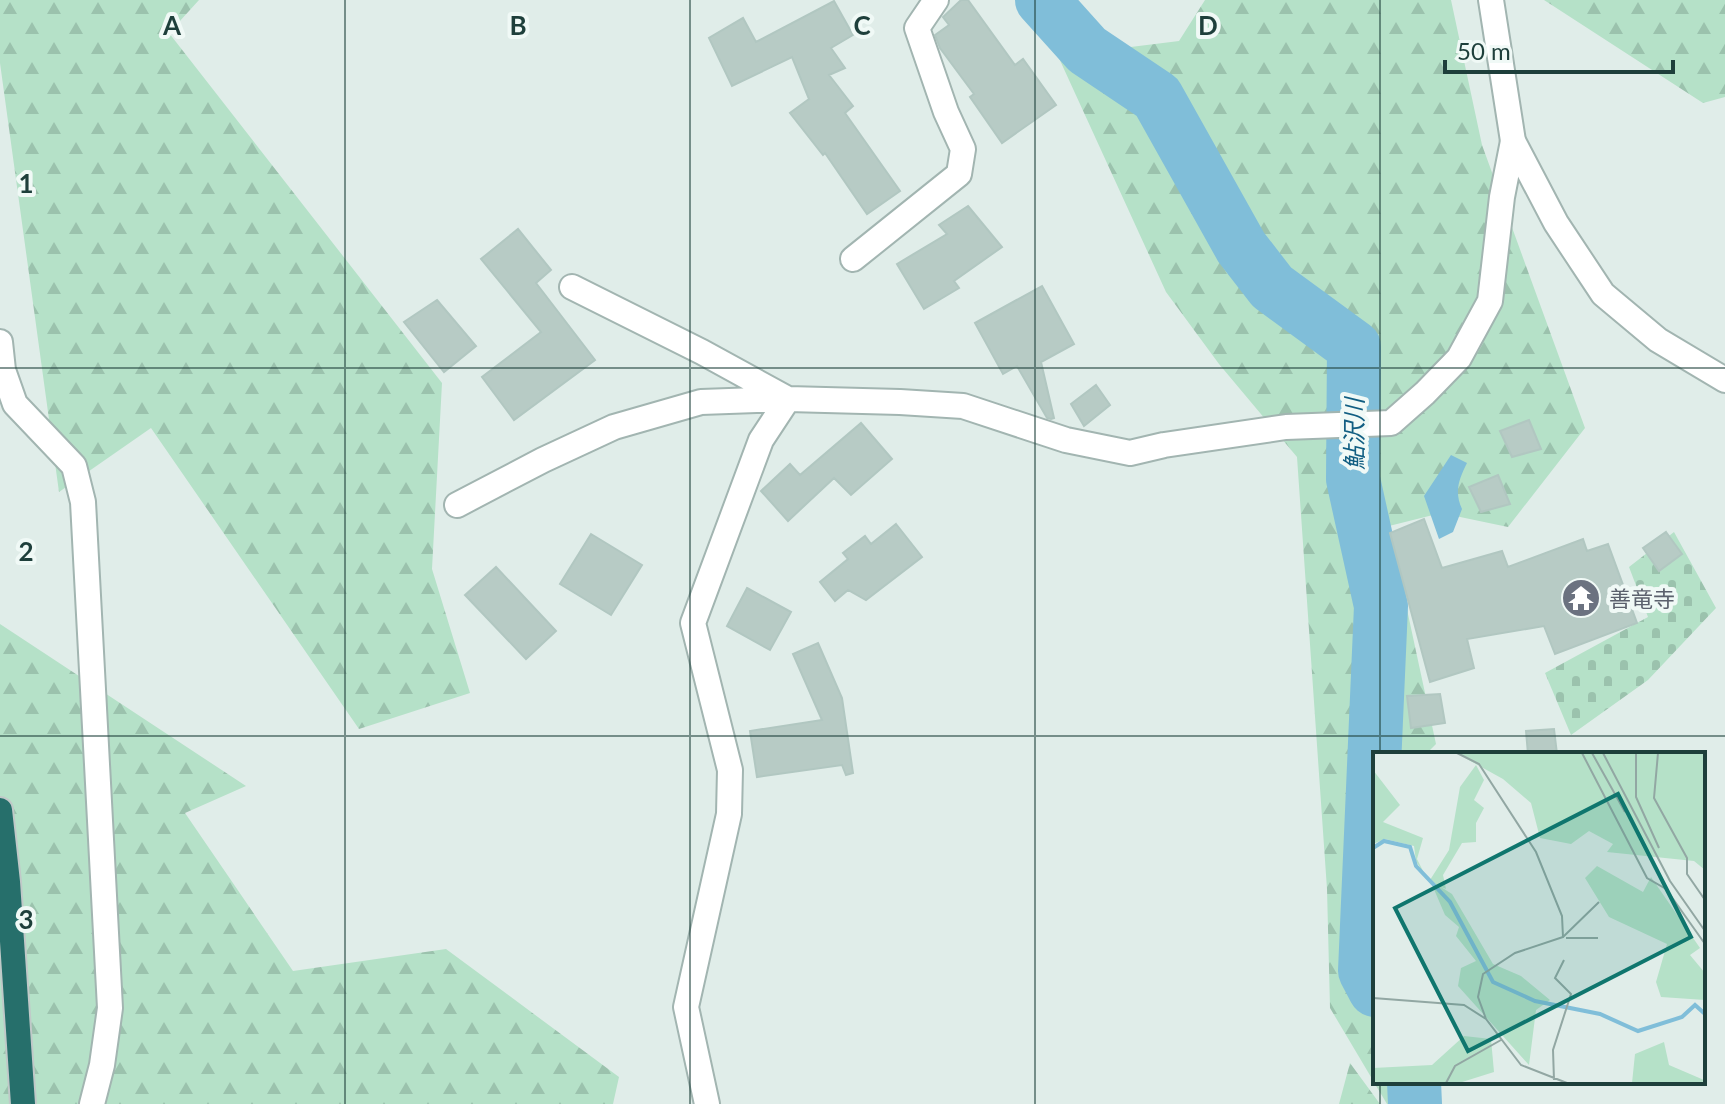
<svg xmlns="http://www.w3.org/2000/svg" width="1725" height="1104" viewBox="0 0 1725 1104" font-family="Lato,'Noto Sans JP',sans-serif">
  <style>
    .forest { fill: url(#forest-firs) }
    .cemetery { fill: url(#cemetery-stones) }
    .water { fill: #80bed9 }
    .lines { fill: none; stroke-linecap: round; stroke-linejoin: round }
    .river { stroke: #80bed9; stroke-width: 54 }
    .building { fill: #b7cbc5; stroke: #b1c7c1; stroke-width: 2 }
    .minor-casing { stroke: #a2b5b1; stroke-width: 28 }
    .tertiary-casing { stroke: #a2b5b1; stroke-width: 28 }
    .motorway-casing { stroke: #c0c9c8; stroke-width: 28 }
    .minor { stroke: #fff; stroke-width: 24 }
    .tertiary { stroke: #fff; stroke-width: 24 }
    .motorway { stroke: #266f6b; stroke-width: 24 }
    .grid { fill: none; stroke: #1e3f3b; stroke-width: 2; stroke-opacity: 0.55 }
    .labels { text-anchor: middle; dominant-baseline: central; stroke-width: 8; stroke-linejoin: round; paint-order: stroke }
    .worship-label { font-size: 22px; fill: #5b616d; stroke: #f0f9f6; text-anchor: start }
    .water-label { font-size: 24px; font-style: italic; fill: #115e82; stroke: #f0f9f6 }
    .inset-river { fill: none; stroke: #80bed9; stroke-width: 4 }
    .inset-road { fill: none; stroke: #92a7a3; stroke-width: 2 }
    .view { fill: #0f766e; fill-opacity: 0.15; stroke: #0f766e; stroke-width: 4 }
    .inset-edge { fill: none; stroke: #1e3f3b; stroke-width: 4 }
    .grid-label { font-size: 26px; text-anchor: middle; font-weight: bold; fill: #1e3f3b; stroke: #f0f9f6; stroke-width: 8; stroke-linejoin: round; paint-order: stroke }
  </style>
  <defs>
    <pattern id="forest-firs" width="22" height="20" patternUnits="userSpaceOnUse" patternTransform="scale(2)"><rect width="22" height="20" fill="#b5e1c8"/><path d="M5 1l3.5 6h-7zM16 11l3.5 6h-7z" fill="#9bc2ad"/></pattern>
    <pattern id="cemetery-stones" width="16" height="16" patternUnits="userSpaceOnUse" patternTransform="scale(2)"><rect width="16" height="16" fill="#b5e1c8"/><path d="M2 7V4a2 2 0 0 1 4 0v3zM10 15v-3a2 2 0 0 1 4 0v3z" fill="#9bc2ad"/></pattern>
  </defs>
  <rect width="100%" height="100%" fill="#e0ede9"/>
  <path class="forest" d="M0 0H199L169 33 442 383 432 569 470 693 359 729 151 428 59 492 0 63Z
    M1205 0H1451L1482 145 1585 428 1508 527 1441 513 1389 526 1436 744 1426 754H1375V1082H1441L1436 1104H1387L1330 1008 1327 889 1297 457 1219 364 1166 292 1058 56 1179 41Z
    M1544 0H1725V97L1703 103Z
    M0 624 246 786 185 813 293 971 446 949 619 1077 613 1104H0Z
    M1350 1063 1380 1104H1339Z"/>
  <path class="cemetery" d="M1674 532 1716 608 1648 680 1571 735 1545 673 1648 617 1629 567Z"/>
  <path class="water" d="M1451 455 1467 463C1459 479 1454 492 1462 509L1453 532 1439 539 1424 496Z"/>
  <g class="lines">
    <path class="river" d="M1042 0 1087 50 1157 97 1241 247 1272 287 1354 347 1353 479 1381 606 1365 971 1375 990
      M1414 1082 1415 1104"/>
  </g>
  <path class="building" d="M961 0H968L1015 65 1023 59 1056 105 1002 143 970 97 974 94 940 48 935 35 949 25 943 17Z
    M834 1 853 35 831 48 845 68 829 75 853 106 845 113 900 191 867 214 825 153 823 155 790 113 809 99 792 57 732 86 709 38 743 18 756 42Z
    M968 206 1002 247 954 281 959 288 924 309 897 264 947 234 939 225Z
    M518 229 551 270 536 283 595 360 514 420 482 377 541 332 481 259Z
    M1042 286 1074 344 1041 362 1054 418 1051 419 1047 418 1017 366 1003 374 975 323Z
    M437 300 476 346 444 372 404 322Z
    M1096 385 1110 405 1084 426 1071 404Z
    M1529 420 1541 449 1512 457 1500 431Z
    M861 423 892 459 851 495 834 478 788 521 761 491 790 464 800 475Z
    M1498 475 1510 504 1481 512 1469 487Z
    M1424 519 1442 568 1502 551 1508 567 1583 539 1587 551 1608 544 1637 623 1555 654 1544 626 1467 639 1474 668 1430 682 1390 533Z
    M896 524 922 557 866 600 848 590 835 601 820 582 848 559 843 553 865 536 871 544Z
    M1666 532 1682 554 1659 571 1643 548Z
    M591 534 642 565 611 615 560 584Z
    M496 567 556 631 526 659 465 595Z
    M747 588 791 612 770 650 727 626Z
    M818 643 842 698 853 773 846 775 842 765 757 777 750 731 822 720 793 654Z
    M1440 694 1445 723 1411 728 1407 696Z
    M1554 729 1557 754H1528L1526 731Z"/>
  <g class="lines">
    <g class="minor-casing">
      <path id="minor" d="M853 259 959 174 963 149 946 112 917 28 936 0
        M572 287 702 352 786 398
        M0 342 3 370 15 404 74 466 83 502 110 1008 102 1065 92 1104
        M457 505 543 460 614 427 701 402 788 399
        M707 1104 686 1007 729 814 730 770 693 623 761 440 788 399 900 402 963 406 1066 440 1130 453 1164 445 1286 427 1391 423 1425 393 1459 358 1490 301 1502 197 1513 141"/>
    </g>
    <g class="tertiary-casing">
      <path id="tertiary" d="M1491 0 1513 141 1556 223 1603 294 1658 340 1725 380"/>
    </g>
    <g class="motorway-casing">
      <path id="motorway" d="M0 810 8 882 23 1104"/>
    </g>
    <use href="#minor" class="minor"/>
    <use href="#tertiary" class="tertiary"/>
    <use href="#motorway" class="motorway"/>
  </g>
  <path class="grid" d="M345 0V1104M690 0V1104M1035 0V1104M1380 0V754M0 368H1725M0 736H1725M1380 1082V1104"/>
  <defs>
    <g id="temple-disc" transform="scale(2)"><circle r="9.5" fill="#6b7280" stroke="#f0f9f6"/><path d="M0-6L5-2H3V0L6.5 2.5H4V6H1.5V3h-3V6H-4V2.5H-6.5L-3 0V-2H-5Z" fill="#fff"/></g>
  </defs>
  <g fill-rule="evenodd">
    <use href="#temple-disc" x="1581" y="598"/>
  </g>
  <g class="labels">
    <g class="worship-label">
      <text x="1609" y="598">善竜寺</text>
    </g>
    <g class="water-label">
      <text transform="translate(1353 434) rotate(-90)">鮎沢川</text>
    </g>
  </g>
  <g transform="translate(1373 752)">
    <rect width="332" height="332" fill="#e0ede9"/>
    <path d="M83 1H332V118L321 109 234 100 240 92 216 79 198 92 167 86 158 51 130 27ZM103 13 111 28 101 48 111 56 103 71V90L89 91 70 123 73 137 68 135 79 142 120 212 148 224 177 248 163 258 156 313 85 234 88 216 103 209 83 184 86 175 72 163 57 128 76 98 87 35ZM0 18 27 53 10 70 50 86 44 107 55 129 43 109 41 94 12 87 0 92ZM224 114 270 140 278 125 327 196 317 203 332 221V248L288 245 283 230 294 192 236 165 212 126ZM91 284 118 287 121 320 86 331H0V316L59 313ZM291 290 296 313 331 328 329 331H259L262 302Z" fill="#b5e1c8"/>
    <path class="inset-river" d="M0 96 11 89 37 95 43 114 77 150 120 230 162 249 227 262 265 279 309 265 322 253 332 262"/>
    <path class="inset-road" d="M84 1 106 12 163 100 189 164 190 185 142 201 110 222 105 245 113 267M209 1 274 126 293 137 332 192M219 1 252 60M230 1 297 129 332 179M263 1V45L286 96M285 1 281 46 314 106V122L332 148M190 185 226 150M193 186H225M0 246 91 253 113 267 148 313 194 331M181 328 180 298 198 242 182 226 191 208M73 331 82 314 128 288"/>
    <path class="view" d="M245 42 318 185 95 299 22 156Z"/>
    <rect width="332" height="332" class="inset-edge"/>
  </g>
  <g class="grid-label">
    <text x="172" y="35">A</text>
    <text x="518" y="35">B</text>
    <text x="862" y="35">C</text>
    <text x="1208" y="35">D</text>
    <text x="26" y="193">1</text>
    <text x="26" y="561">2</text>
    <text x="26" y="929">3</text>
  </g>
  <path d="M1445 60v12h228v-12" fill="none" stroke="#1e3f3b" stroke-width="4"/>
  <text x="1457" y="60" font-size="24" fill="#1e3f3b" stroke="#f0f9f6" stroke-width="6" paint-order="stroke">50 m</text>
</svg>
